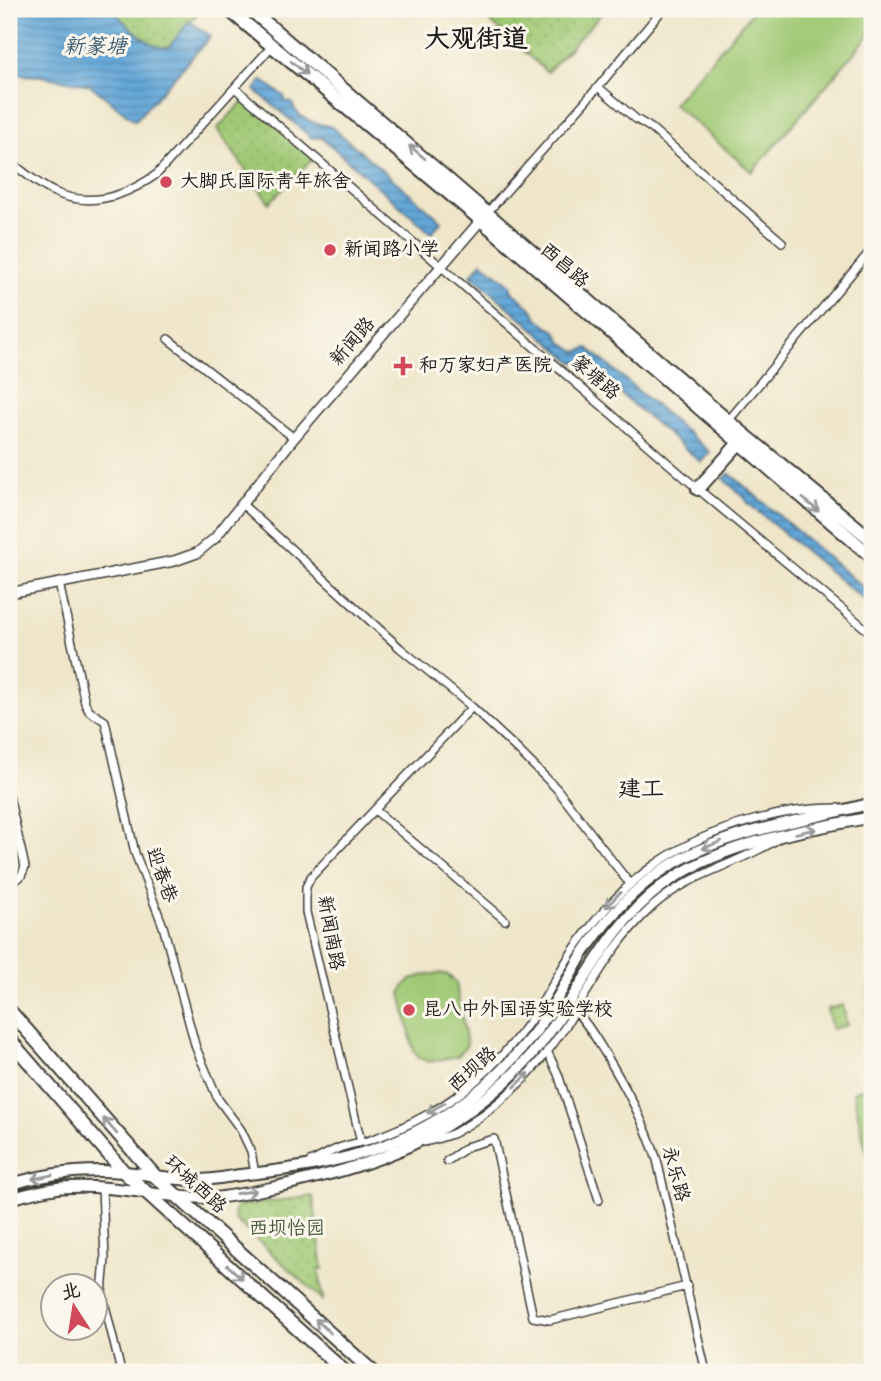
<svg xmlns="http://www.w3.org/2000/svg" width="881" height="1381" viewBox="0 0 881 1381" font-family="Kalam,'LXGW WenKai TC',sans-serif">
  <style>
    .green { fill: #a0c975; stroke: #5e7248; stroke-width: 2 }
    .park { fill: url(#park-dots); stroke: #5e7248; stroke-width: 2 }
    .water { fill: url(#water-rules); stroke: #40627a; stroke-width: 2 }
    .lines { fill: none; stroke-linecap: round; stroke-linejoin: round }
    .minor-casing { stroke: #3c3a36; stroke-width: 10 }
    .tertiary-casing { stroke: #3c3a36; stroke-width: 12 }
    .secondary-casing { stroke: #3c3a36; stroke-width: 14 }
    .primary-casing { stroke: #3c3a36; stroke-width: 16 }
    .minor { stroke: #fff; stroke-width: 7 }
    .tertiary { stroke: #fff; stroke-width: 9 }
    .secondary { stroke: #fff; stroke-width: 10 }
    .primary { stroke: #fff; stroke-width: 12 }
    .oneway { stroke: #999 }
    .poi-dot { fill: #d1495b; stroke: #fbf7ec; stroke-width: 2.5 }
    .labels { text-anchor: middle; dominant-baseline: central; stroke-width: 6; stroke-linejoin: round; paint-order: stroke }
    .poi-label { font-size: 19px; fill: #1c1c1c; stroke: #fbf7ec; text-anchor: start }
    .street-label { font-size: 19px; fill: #1c1c1c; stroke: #fbf7ec }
    .park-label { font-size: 19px; fill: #4a593b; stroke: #fbf7ec }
    .water-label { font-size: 21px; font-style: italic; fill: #3c5b71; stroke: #fbf7ec }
    .quarter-label { font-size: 23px; fill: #1c1c1c; stroke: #fbf7ec }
    .district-label { font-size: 26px; font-weight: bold; fill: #1c1c1c; stroke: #fbf7ec }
  </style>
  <defs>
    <pattern id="park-dots" width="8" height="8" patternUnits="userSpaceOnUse" patternTransform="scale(1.75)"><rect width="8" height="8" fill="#a0c975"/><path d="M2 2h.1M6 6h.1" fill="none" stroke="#89ac65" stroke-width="1.8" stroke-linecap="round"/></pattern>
    <pattern id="water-rules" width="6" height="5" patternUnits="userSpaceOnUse" patternTransform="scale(1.75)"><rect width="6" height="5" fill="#63a7d8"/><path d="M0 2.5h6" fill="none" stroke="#5187ae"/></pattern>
  </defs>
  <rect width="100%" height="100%" fill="#fbf7ec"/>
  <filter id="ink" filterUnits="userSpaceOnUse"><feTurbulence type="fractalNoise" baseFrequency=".0143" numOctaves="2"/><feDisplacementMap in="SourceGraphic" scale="14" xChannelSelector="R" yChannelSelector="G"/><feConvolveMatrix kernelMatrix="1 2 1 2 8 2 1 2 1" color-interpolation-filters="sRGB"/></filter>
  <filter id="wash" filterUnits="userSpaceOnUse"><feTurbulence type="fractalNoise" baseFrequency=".00686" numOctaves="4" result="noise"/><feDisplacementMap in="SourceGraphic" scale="28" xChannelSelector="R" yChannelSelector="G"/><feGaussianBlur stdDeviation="1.57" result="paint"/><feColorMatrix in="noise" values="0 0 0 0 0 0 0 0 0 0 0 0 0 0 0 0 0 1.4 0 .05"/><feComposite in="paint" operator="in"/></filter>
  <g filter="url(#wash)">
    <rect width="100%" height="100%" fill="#efe6ca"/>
    <path class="green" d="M755 9H863L872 16V32L752 172 673 104Z
      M440 973 448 975 456 983 467 1045 458 1056 429 1062 419 1058 414 1052 401 993C407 975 424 976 440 973Z
      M843 1005 847 1025 832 1029 827 1009Z"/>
    <path class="park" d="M111 9H191L197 14 169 47C148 51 125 21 111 9Z
      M476 9H606L547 72Z
      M245 99 314 158 269 203 217 129Z
      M872 981V1074L866 1042 869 982Z
      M872 1085V1178L853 1092Z
      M313 1196 323 1269 319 1270 323 1300 235 1220 234 1211 238 1206Z"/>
    <path class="water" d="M9 9H111C125 21 150 51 169 47L189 21 211 36 135 121 90 85 40 76 9 74Z
      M262 80 284 96 285 101 292 103C297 120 316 123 332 127L442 221 431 233 322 138H312L255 90Z
      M482 262 512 286 510 289 534 311 536 316 548 327 556 331 562 342 577 352 588 348 710 452 701 462 584 363 573 362 471 275Z
      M729 473 872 595V607L749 504 743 496 723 479Z"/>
  </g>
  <g filter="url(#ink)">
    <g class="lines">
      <g class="minor-casing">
        <path id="minor" d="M598 87 636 119 651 128 782 242
          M236 89 698 489 872 634
          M9 161C23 171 38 185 54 192 91 209 126 196 157 174L272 46
          M486 214 598 87 663 9
          M168 339 294 438
          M728 421 872 249
          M242 504 400 648 472 707 518 750 557 789 629 883
          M59 583 85 703 89 711 105 721 135 853 163 926 196 1048 218 1099 241 1130 251 1151 255 1174
          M9 796 25 867 21 876 9 886
          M375 810 505 920
          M573 1009C586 1021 595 1037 605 1053 626 1088 644 1121 657 1160L706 1372
          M547 1051 558 1074 599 1200
          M361 1142 306 912V887L311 877 472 707
          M425 1142C435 1139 447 1137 456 1132 498 1109 536 1070 563 1030 591 987 613 942 653 906 690 873 737 865 778 839
          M447 1161 469 1146 494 1139 533 1317 550 1320 687 1286
          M310 1162C320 1158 329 1152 339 1148 349 1144 360 1143 370 1140 408 1127 450 1105 480 1077 502 1057 522 1034 538 1009 552 988 562 965 577 945 624 879 675 841 754 820 786 812 805 808 838 808
          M102 1188 105 1259 102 1293 121 1372"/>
      </g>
      <g class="tertiary-casing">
        <path id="tertiary" d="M9 593 174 561 197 553 215 538 294 438 481 220"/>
      </g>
      <g class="secondary-casing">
        <path id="secondary" d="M9 1185C46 1173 85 1169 124 1172 149 1174 173 1180 198 1180 212 1180 226 1177 240 1175 297 1169 357 1160 409 1135 457 1112 499 1078 532 1036 552 1011 566 982 582 955 602 925 628 895 657 874 720 829 800 823 872 803
          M9 1199C29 1194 50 1187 71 1187 117 1185 162 1198 208 1198 229 1198 251 1192 271 1188 320 1177 372 1165 417 1142 471 1114 519 1077 553 1027 588 977 612 923 662 886 721 842 802 831 872 817"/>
      </g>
      <g class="primary-casing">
        <path id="primary" d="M228 9 481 220 872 557
          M250 9 728 421 872 540
          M698 489 739 443
          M9 1010 156 1177 373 1372
          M9 1039 124 1172 345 1372"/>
      </g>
      <use href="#minor" class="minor"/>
      <use href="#tertiary" class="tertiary"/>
      <use href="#secondary" class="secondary"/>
      <use href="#primary" class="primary"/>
    </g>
    <defs><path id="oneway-shaft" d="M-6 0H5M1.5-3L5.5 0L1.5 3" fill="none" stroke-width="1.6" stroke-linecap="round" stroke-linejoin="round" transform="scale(1.75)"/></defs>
    <g class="oneway">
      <use href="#oneway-shaft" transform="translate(299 68) rotate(40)"/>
      <use href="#oneway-shaft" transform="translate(417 152) rotate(-140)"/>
      <use href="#oneway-shaft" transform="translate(811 505) rotate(40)"/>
      <use href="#oneway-shaft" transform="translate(806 831) rotate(-13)"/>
      <use href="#oneway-shaft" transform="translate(712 845) rotate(158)"/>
      <use href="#oneway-shaft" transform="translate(613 900) rotate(134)"/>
      <use href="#oneway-shaft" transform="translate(522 1080) rotate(-44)"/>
      <use href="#oneway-shaft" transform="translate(436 1108) rotate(150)"/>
      <use href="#oneway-shaft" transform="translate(110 1126) rotate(-131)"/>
      <use href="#oneway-shaft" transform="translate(42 1177) rotate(168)"/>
      <use href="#oneway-shaft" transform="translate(246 1192) rotate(-9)"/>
      <use href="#oneway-shaft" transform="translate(235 1272) rotate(42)"/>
      <use href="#oneway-shaft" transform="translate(323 1326) rotate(-137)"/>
    </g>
  </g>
  <g class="poi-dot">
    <circle cx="166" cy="182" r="7"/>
    <circle cx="330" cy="250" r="7"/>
    <path d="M399.5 355.5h7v7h7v7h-7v7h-7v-7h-7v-7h7z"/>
    <circle cx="409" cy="1010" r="7"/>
  </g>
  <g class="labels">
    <g class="poi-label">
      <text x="180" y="182">大脚氏国际青年旅舍</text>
      <text x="344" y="250">新闻路小学</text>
      <text x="419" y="366">和万家妇产医院</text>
      <text x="423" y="1010">昆八中外国语实验学校</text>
    </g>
    <g class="street-label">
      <text transform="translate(564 266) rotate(41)">西昌路</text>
      <text transform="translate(353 342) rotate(-49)">新闻路</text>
      <text transform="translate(595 378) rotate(41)">篆塘路</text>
      <text transform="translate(161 875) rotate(70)">迎春巷</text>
      <text transform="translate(330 933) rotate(80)">新闻南路</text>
      <text transform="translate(473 1070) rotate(-42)">西坝路</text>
      <text transform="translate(675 1174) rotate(75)">永乐路</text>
      <text transform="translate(195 1185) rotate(42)">环城西路</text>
    </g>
    <g class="park-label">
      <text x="287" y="1229">西坝怡园</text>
    </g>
    <g class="water-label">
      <text x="95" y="47">新篆塘</text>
    </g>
    <g class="quarter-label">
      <text x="641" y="790">建工</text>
    </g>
    <g class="district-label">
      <text x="476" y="40">大观街道</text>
    </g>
  </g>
  <rect width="881" height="1381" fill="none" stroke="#fbf7ec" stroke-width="35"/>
  <g transform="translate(74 1307) rotate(348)"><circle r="33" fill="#fbf7ec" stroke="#a29f99" stroke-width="2"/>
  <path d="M0-5L12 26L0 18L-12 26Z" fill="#d1495b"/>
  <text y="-10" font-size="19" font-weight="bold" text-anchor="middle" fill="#1c1c1c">北</text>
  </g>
</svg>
